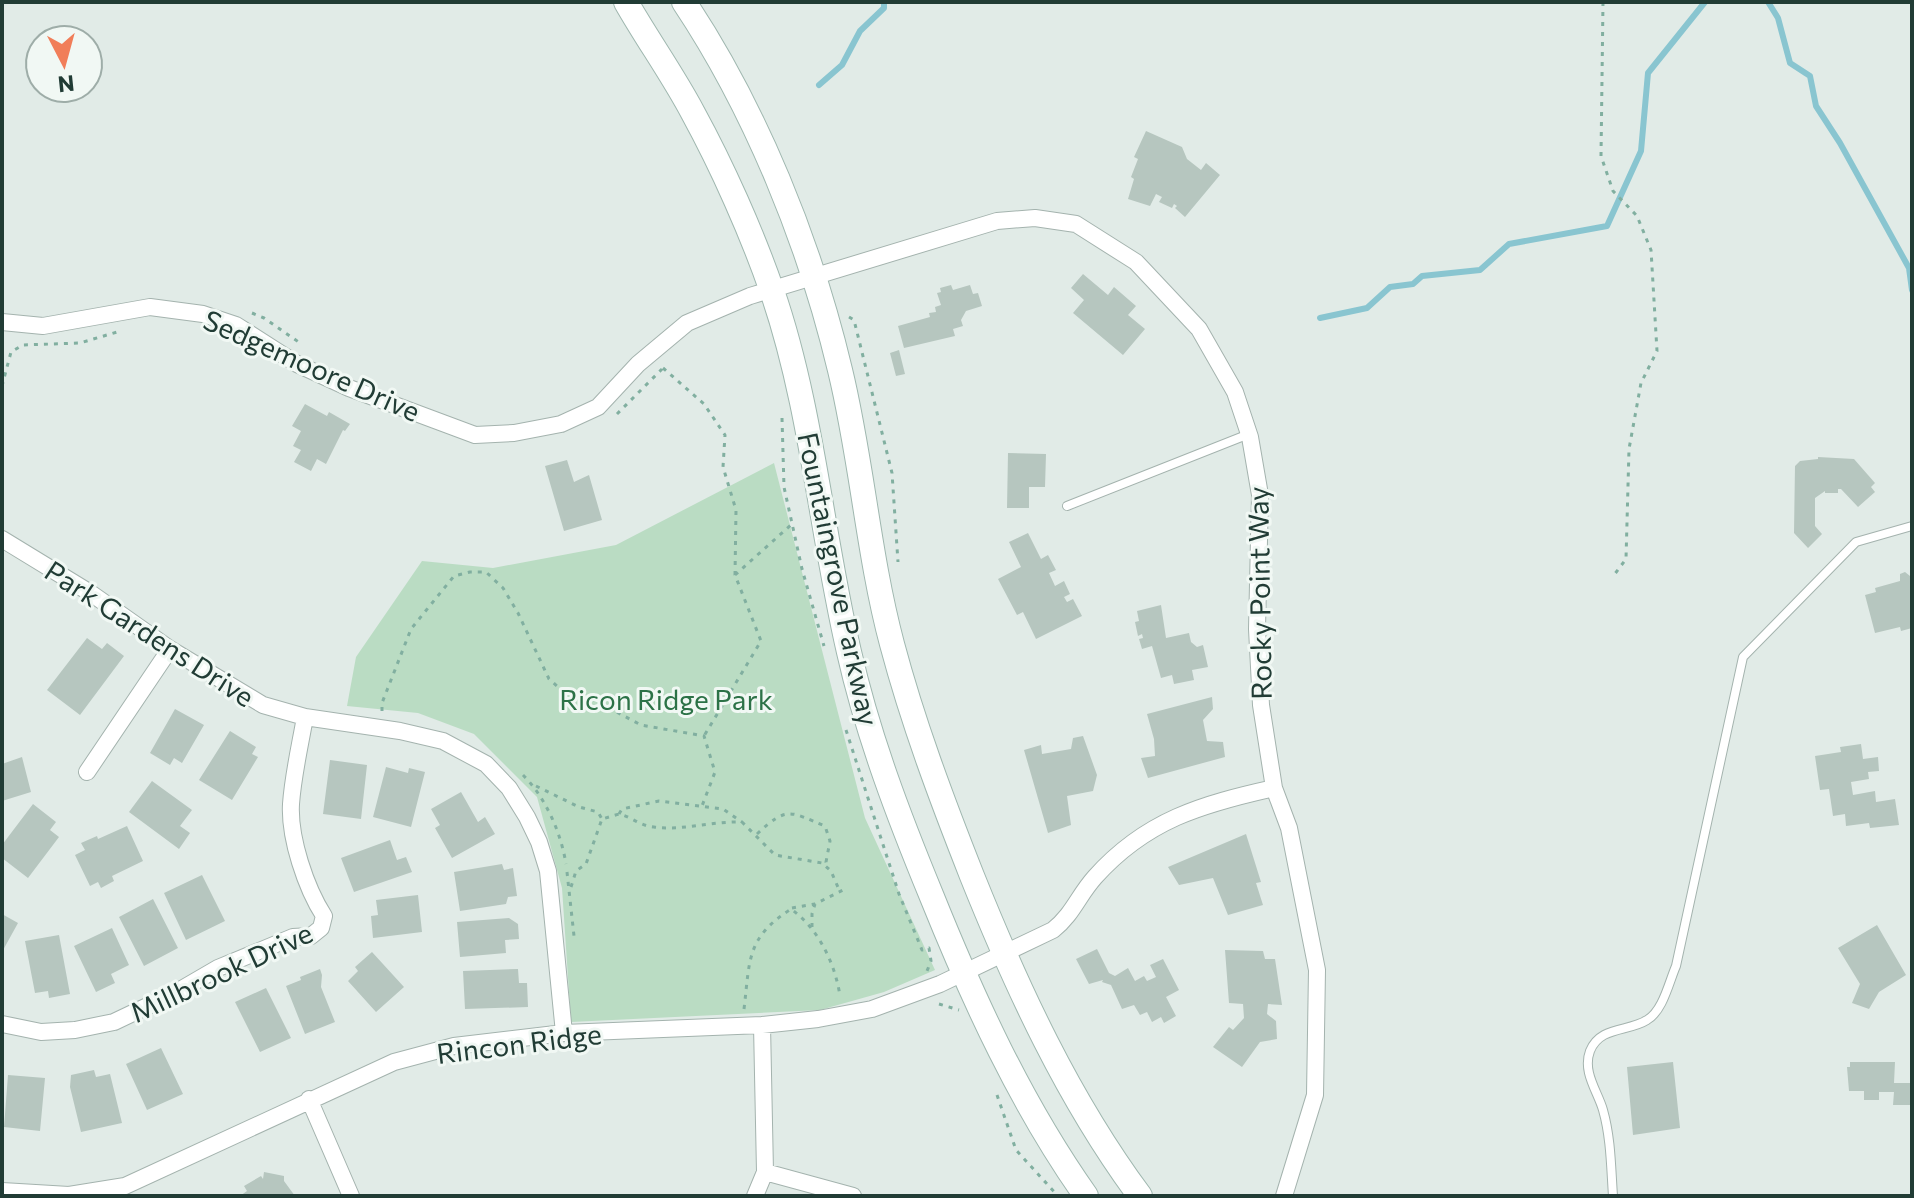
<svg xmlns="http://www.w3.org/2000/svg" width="1914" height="1198" viewBox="0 0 1914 1198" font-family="Commissioner,sans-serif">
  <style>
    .green { fill: #badcc3 }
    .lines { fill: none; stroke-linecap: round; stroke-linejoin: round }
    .stream { stroke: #89c5d0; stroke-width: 6 }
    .building { fill: #b6c6bf }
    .service-casing { stroke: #a4b3ae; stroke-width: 10 }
    .minor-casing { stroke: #a4b3ae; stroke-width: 18 }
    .secondary-casing { stroke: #9fb7af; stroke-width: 26 }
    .path { stroke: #81afa0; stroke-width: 3; stroke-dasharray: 4 6; stroke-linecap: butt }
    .service { stroke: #fff; stroke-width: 8 }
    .minor { stroke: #fff; stroke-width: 16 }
    .secondary { stroke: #fff; stroke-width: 24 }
    .labels { text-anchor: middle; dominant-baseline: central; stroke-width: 6; stroke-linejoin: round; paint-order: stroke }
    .street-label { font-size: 28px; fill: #213c35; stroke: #f1f8f4 }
    .park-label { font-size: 28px; fill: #2c7247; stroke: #f1f8f4 }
  </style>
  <rect width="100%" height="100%" fill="#e1ebe7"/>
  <path class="green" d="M774 463 865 818 935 970 884 992 820 1010 571 1022 562 888 537 797 474 734 418 713 347 706 356 657 422 561 493 568 616 545Z"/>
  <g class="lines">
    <path class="stream" d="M1768 2 1778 18 1790 63 1810 76 1816 106 1840 143 1909 268 1912 290
      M819 85 842 65 860 31 884 8V2
      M1320 318 1367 308 1390 287 1413 284 1422 276 1480 270 1509 244 1607 226 1641 151 1648 73 1705 2"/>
  </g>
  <path class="building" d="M1146 131 1182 147 1187 159 1201 170 1206 163 1220 175 1185 217 1175 208 1177 206 1174 204 1172 208 1159 202 1162 197 1156 194 1150 206 1128 199 1134 179 1131 177 1138 159 1134 157Z
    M1083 274 1108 295 1114 287 1136 306 1128 315 1145 329 1123 355 1073 313 1084 300 1071 288Z
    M951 285 953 290 970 285 973 294 978 293 982 306 966 311 961 320 963 326 953 329 955 336 904 348 898 326 930 317 929 313 936 312 935 307 941 305 937 293 941 292 940 288Z
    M899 350 905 374 896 376 890 353Z
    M305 404 327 416 329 412 350 424 345 431 343 430 326 464 317 459 311 471 294 462 301 450 293 446 301 431 292 426Z
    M1008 453 1046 454 1045 487H1029V508H1007Z
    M1818 457 1854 459 1875 483 1871 487 1875 492 1858 507 1841 489H1838V493H1825V491L1815 498V526L1822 534 1808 548 1794 533 1795 466 1800 461 1818 459Z
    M567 460 574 482 589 475 602 520 564 531 545 466Z
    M1028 533 1041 559 1048 555 1056 570 1049 573 1055 586 1064 581 1070 594 1064 597 1067 602 1073 599 1082 616 1036 639 1023 612 1017 615 998 579 1021 567 1009 542Z
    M1905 572 1910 576 1912 572V628L1901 631 1900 627 1875 633 1865 595 1876 592 1875 588 1900 581V574Z
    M1161 605 1166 638 1189 633 1191 642 1197 647 1203 645 1208 667 1192 670 1194 680 1174 684 1172 675 1161 678 1152 646 1142 649 1139 639 1143 638 1142 634 1138 636 1135 622 1139 621 1137 611Z
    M87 638 102 649 107 643 124 656 80 715 47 690Z
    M1212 697 1213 709 1203 720 1207 741 1223 742 1225 757 1148 778 1141 758 1155 756 1154 739 1147 714Z
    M175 709 204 725 182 763 174 758 170 765 150 753Z
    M230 731 256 747 252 754 258 757 232 800 199 780Z
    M1083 736 1097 775 1093 791 1067 796 1071 825 1048 833 1024 750 1041 745 1042 754 1071 749 1073 738Z
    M1861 744 1863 759 1878 757 1879 771 1868 772 1869 779 1851 782 1853 795 1875 791 1876 802 1895 799 1899 825 1870 828 1869 823 1846 826 1845 814 1833 816 1829 789 1820 790 1815 756 1841 752 1840 747Z
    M22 757 31 792 2 801V764Z
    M330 760 367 765 361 819 323 814Z
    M386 767 408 773 409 768 425 772 411 827 373 817Z
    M152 781 192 810 180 826 190 833 179 849 129 812Z
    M461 792 478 822 485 817 495 834 452 858 435 828 440 825 431 809Z
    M33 804 56 822 50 830 59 837 28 878 2 858V845Z
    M127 826 143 861 112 876 114 881 101 888 98 882 90 886 75 855 85 850 81 843 97 836 98 839Z
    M1246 834 1261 882 1256 883 1263 905 1228 915 1213 878 1179 885 1168 867Z
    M390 840 397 860 406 857 412 872 354 892 341 858Z
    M502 864 504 870 513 868 517 896 508 897 506 904 460 911 454 872Z
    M202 875 225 921 186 940 164 893Z
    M418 895 422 932 373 938 371 916 378 915 376 900Z
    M153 899 178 948 144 966 119 917Z
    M2 914 18 923 2 952Z
    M509 918 518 924 519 939 505 940 506 953 460 957 457 922Z
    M1877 925 1906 975 1879 992 1869 1009 1852 1003 1860 984 1838 948Z
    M112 928 129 965 111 974 115 983 96 992 74 946Z
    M59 935 70 994 49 998 48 991 35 993 25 941Z
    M1097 949 1109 973 1115 976 1128 968 1135 981 1144 976 1147 981 1156 977 1150 965 1163 959 1179 990 1166 997 1176 1016 1164 1023 1161 1017 1152 1022 1147 1012 1140 1015 1134 1005 1122 1009 1111 985 1102 982 1103 980 1089 984 1076 959Z
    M1225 950 1263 951 1265 959H1275L1282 1005 1268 1004 1267 1014 1276 1021 1277 1039 1260 1042 1242 1067 1213 1047 1229 1027 1233 1030 1244 1018 1243 1004 1229 1003Z
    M372 952 404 987 376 1012 348 981 358 971 355 967Z
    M320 969 322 975 321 987 335 1022 305 1034 286 986 301 980 300 977Z
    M518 969 519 983H527L528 1007 465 1009 463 971Z
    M266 988 291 1038 260 1052 235 1002Z
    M161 1048 183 1094 147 1110 126 1064Z
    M1673 1062 1680 1128 1633 1135 1627 1067Z
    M1850 1062H1895L1894 1083H1912V1105H1893L1894 1092H1879V1100H1864V1091H1849L1847 1067H1850Z
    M94 1070 96 1077 110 1074 122 1123 81 1132 70 1087 71 1075Z
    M8 1075 45 1078 40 1131 4 1127Z
    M264 1172 284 1176V1181L295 1196H240L247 1191 244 1186 261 1176 263 1179Z"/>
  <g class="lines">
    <g class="service-casing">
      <path id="service" d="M1067 506 1249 434
        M1613 1196C1611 1168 1611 1138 1603 1110 1598 1092 1582 1072 1590 1051 1600 1026 1628 1032 1647 1020 1663 1011 1669 982 1676 966L1743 657 1856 542 1912 526"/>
    </g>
    <g class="minor-casing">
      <path id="minor" d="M2 322 43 326 150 307 203 314 236 325 297 364 349 388 475 435 514 433 561 424 598 407 638 364 687 323 750 296 997 221 1035 218 1076 224 1136 262 1199 329 1235 392 1250 437 1260 495 1257 629 1261 705 1274 788 1289 828 1317 970 1315 1095 1284 1196
        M2 539 92 594 170 649 263 705 305 717 400 731 443 741 486 764 509 788 527 817 539 842 548 871 564 1033
        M87 772 170 649
        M2 1024 41 1032 75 1030 114 1022 175 993 218 968 293 937 311 936 321 928 324 916C306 888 289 838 291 804 293 775 300 746 305 717
        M309 1099 351 1196
        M765 1172 853 1196
        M2 1191 69 1195 125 1186 394 1062 454 1046 564 1033 762 1025 818 1019 872 1009 940 984 1053 930C1073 914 1078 896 1095 877 1146 820 1202 804 1274 788
        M755 1196 765 1172 762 1025"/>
    </g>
    <g class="secondary-casing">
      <path id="secondary" d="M626 2C647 39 673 75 693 113 722 166 752 233 772 291 812 407 821 532 849 652 868 736 899 817 932 897 974 1001 1021 1104 1086 1196
        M684 2C756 110 810 244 840 370 862 460 868 554 892 644 913 723 942 800 972 876 1017 988 1068 1099 1140 1196"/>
    </g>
    <path class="path" d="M1603 2 1601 156 1613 191 1637 216 1651 250 1657 351 1641 383 1629 449 1626 559 1614 575
      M252 313 264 318 300 343
      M849 317 854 320 892 473 898 562
      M663 368 704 404 725 435 723 467 736 510 735 575 761 641 704 736
      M2 386 11 352 23 345 80 343 117 332
      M617 414 662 369
      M782 418 784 487 802 569 824 646
      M735 575 792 524
      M382 711V703L411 629 454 576 470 572H486L503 588 518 613 549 679 558 687 592 699 641 725 704 736 715 772 702 806
      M846 730 899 894 922 950 929 948 931 961 927 971
      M523 775C546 798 561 833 566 864
      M536 786 579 807 598 812 602 819
      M619 814 622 809 659 801 723 809 742 822
      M757 834C788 805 790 812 825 826L830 841 826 862 829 866
      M567 872 574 936
      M571 887 576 871 586 864 602 819 619 814C632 817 640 826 654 827 683 831 712 821 742 822L775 855 822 863 831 871 840 892
      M792 908 815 904
      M812 927V914L815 904 847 888
      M939 1004 959 1010
      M744 1009C750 960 746 938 791 909 818 928 835 963 840 996
      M997 1095 1016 1150 1058 1196"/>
    <use href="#service" class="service"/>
    <use href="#minor" class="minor"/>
    <use href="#secondary" class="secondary"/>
  </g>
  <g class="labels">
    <g class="street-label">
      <text transform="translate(312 365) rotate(24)">Sedgemoore Drive</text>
      <text transform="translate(839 579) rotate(78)">Fountaingrove Parkway</text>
      <text transform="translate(1259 593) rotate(-91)">Rocky Point Way</text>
      <text transform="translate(150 633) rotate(33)">Park Gardens Drive</text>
      <text transform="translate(221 972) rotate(-25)">Millbrook Drive</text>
      <text transform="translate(519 1043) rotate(-7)">Rincon Ridge</text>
    </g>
    <g class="park-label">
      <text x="666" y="699">Ricon Ridge Park</text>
    </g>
  </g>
  <rect width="1914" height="1198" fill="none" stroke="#213c35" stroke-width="8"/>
  <g transform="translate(64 64) rotate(174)"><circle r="38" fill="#f1f8f4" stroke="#9eada8" stroke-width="2"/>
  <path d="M0-6L14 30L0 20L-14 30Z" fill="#f17e59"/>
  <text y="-12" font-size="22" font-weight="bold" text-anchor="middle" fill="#213c35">N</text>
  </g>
</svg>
